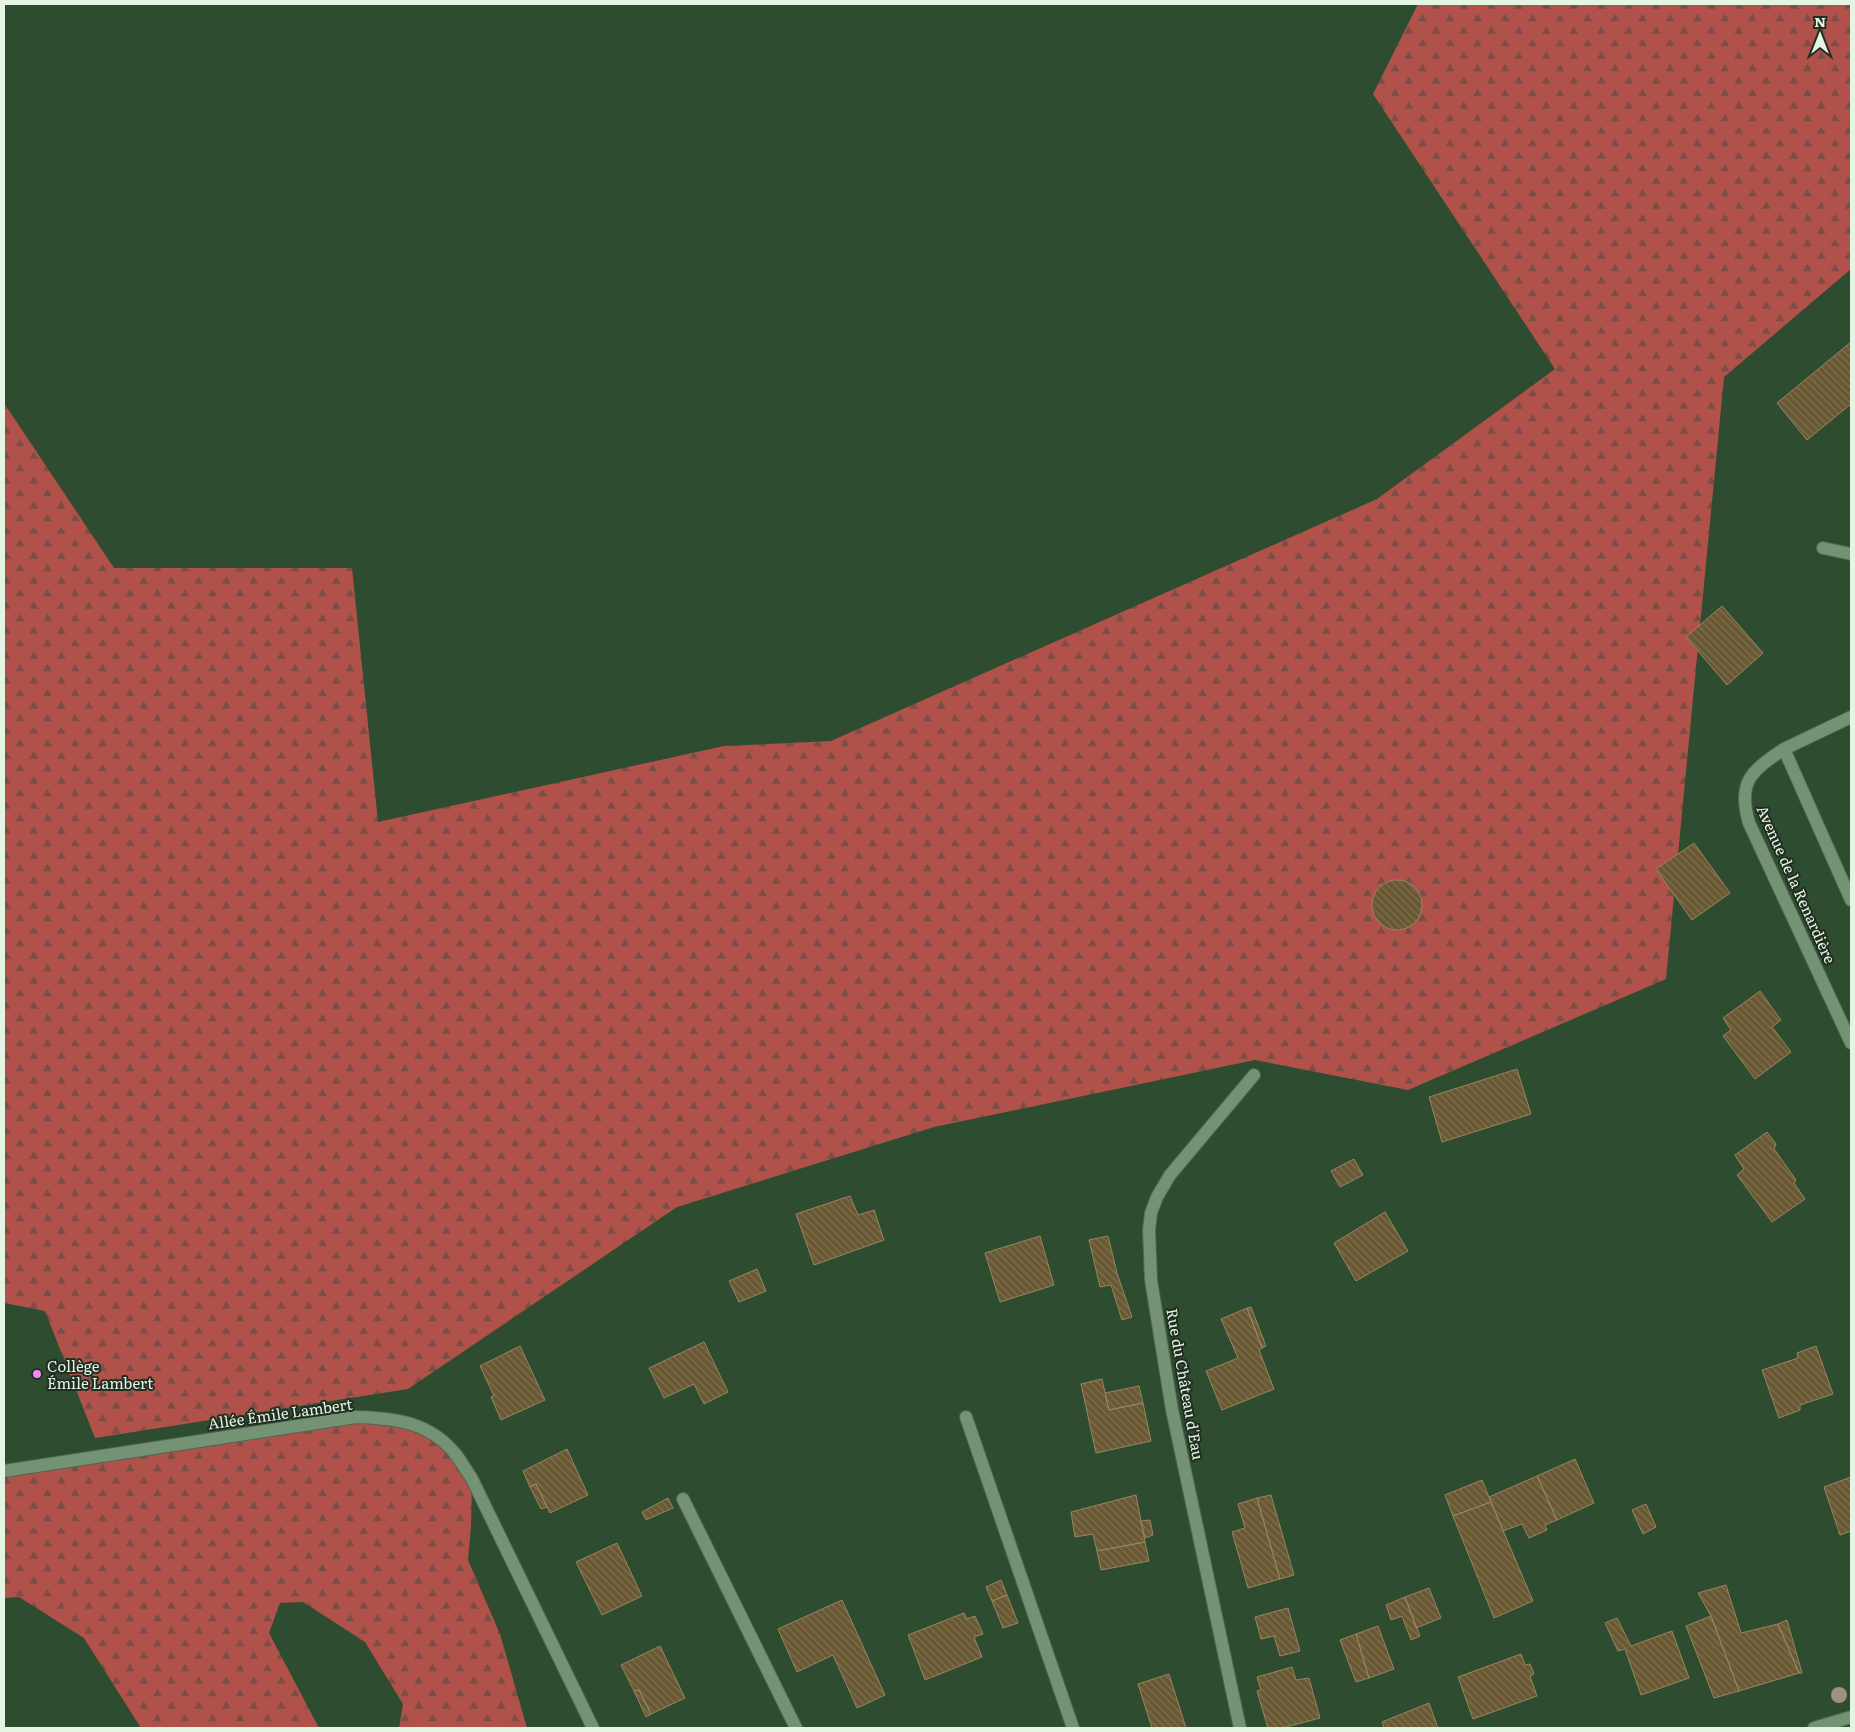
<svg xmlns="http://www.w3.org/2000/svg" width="1855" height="1732" viewBox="0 0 1855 1732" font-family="Literata,serif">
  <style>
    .forest { fill: url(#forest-firs) }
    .building { fill: url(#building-back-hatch); stroke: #98865f }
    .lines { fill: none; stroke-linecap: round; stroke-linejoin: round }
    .service-casing { stroke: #4e6850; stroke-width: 14 }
    .minor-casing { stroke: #4e6850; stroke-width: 14 }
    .service { stroke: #739374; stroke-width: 12 }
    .minor { stroke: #739374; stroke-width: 12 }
    .tree { fill: #9f907f }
    .poi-dot { fill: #f18af4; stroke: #212e21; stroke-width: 2 }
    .labels { text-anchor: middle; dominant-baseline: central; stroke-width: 4; stroke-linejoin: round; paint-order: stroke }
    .street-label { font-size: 15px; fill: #e4f5e4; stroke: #212e21 }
    .poi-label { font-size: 15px; fill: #e4f5e4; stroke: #212e21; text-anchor: start }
  </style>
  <defs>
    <pattern id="forest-firs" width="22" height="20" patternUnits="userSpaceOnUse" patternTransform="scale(1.25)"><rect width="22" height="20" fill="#b0514a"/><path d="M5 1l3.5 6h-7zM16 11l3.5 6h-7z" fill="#7a4e47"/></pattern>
    <pattern id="building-back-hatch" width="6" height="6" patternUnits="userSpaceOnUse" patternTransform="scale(1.25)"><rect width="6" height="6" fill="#695833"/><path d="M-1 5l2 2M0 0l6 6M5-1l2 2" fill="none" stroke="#7e7150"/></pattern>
  </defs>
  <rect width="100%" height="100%" fill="#2e4c30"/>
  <path class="forest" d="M1418 4H1851V269L1724 377 1666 979 1408 1090 1255 1060 934 1127 677 1207 408 1389 95 1438 45 1311 4 1303V403L114 568H352L378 822 724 746 831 741 1377 499 1555 369 1373 94Z
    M356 1417 422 1426 472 1479 471 1527 468 1560 500 1634 527 1728H399L403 1704 365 1642 303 1602 280 1603 269 1633 319 1728H141L84 1638 19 1597 4 1598V1471Z"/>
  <path class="building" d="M1851 342V404L1807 440 1777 403Z
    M1722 606 1763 653 1727 685 1686 637Z
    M1694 843 1730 893 1692 920 1656 869Z
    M1372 905a25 25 0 1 1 50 0a25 25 0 1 1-50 0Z
    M1760 991 1781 1020 1772 1027 1791 1052 1755 1079 1723 1036 1731 1030 1723 1018Z
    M1517 1069 1531 1114 1442 1142 1429 1097Z
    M1767 1132 1776 1144 1774 1149 1796 1180 1794 1183 1805 1199 1772 1222 1737 1175 1744 1169 1735 1155Z
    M1354 1159 1363 1175 1340 1187 1331 1171Z
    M850 1196 858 1215 874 1210 884 1240 814 1265 796 1214Z
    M1385 1212 1408 1251 1356 1281 1334 1243Z
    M1040 1236 1054 1285 1000 1302 985 1253Z
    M1108 1236 1117 1273 1132 1317 1122 1320 1111 1285 1100 1287 1089 1240Z
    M757 1269 766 1291 739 1302 729 1281Z
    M1251 1307 1266 1346 1262 1348 1247 1308Z
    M1247 1308 1262 1348 1259 1350 1274 1389 1222 1410 1206 1371 1238 1358 1221 1319Z
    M704 1342 728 1392 704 1404 694 1384 664 1398 649 1368Z
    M520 1346 545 1400 501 1420 491 1397 494 1396 480 1366Z
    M1816 1346 1833 1394 1800 1405V1410L1779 1418 1762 1370 1798 1358 1797 1353Z
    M1102 1379 1109 1410 1143 1403 1151 1441 1096 1453 1081 1384Z
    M1139 1386 1143 1403 1109 1410 1105 1393Z
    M567 1449 588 1495 550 1513 536 1484 530 1487 523 1471Z
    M1575 1459 1594 1503 1557 1520 1537 1476Z
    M1537 1476 1557 1520 1545 1525 1547 1530 1529 1538 1522 1524 1503 1531 1489 1497Z
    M1851 1477V1531L1840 1535 1824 1487Z
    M1482 1480 1491 1502 1453 1516 1445 1495Z
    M536 1484 547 1507 541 1509 530 1487Z
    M1136 1495 1145 1542 1097 1551 1093 1534 1075 1537 1071 1512Z
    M1271 1495 1294 1575 1280 1579 1257 1498Z
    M668 1498 673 1508 646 1520 642 1512Z
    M1257 1498 1280 1579 1248 1588 1232 1532 1245 1528 1238 1504Z
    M1491 1502 1533 1601 1494 1618 1453 1516Z
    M1646 1504 1656 1527 1643 1534 1632 1510Z
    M1150 1520 1153 1535 1145 1538 1141 1521Z
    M1145 1542 1149 1561 1101 1570 1097 1551Z
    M617 1543 642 1596 602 1615 576 1562Z
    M1001 1580 1007 1595 992 1601 986 1587Z
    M1726 1585 1741 1633 1778 1624 1799 1673 1739 1691 1711 1616 1698 1593Z
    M1429 1588 1441 1618 1416 1628 1405 1597Z
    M1007 1595 1018 1623 1003 1628 992 1601Z
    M1405 1597 1420 1636 1411 1640 1402 1616 1391 1620 1386 1605Z
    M842 1600 885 1695 857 1708 833 1655 797 1672 778 1629Z
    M1288 1608 1300 1651 1280 1656 1274 1636 1261 1639 1255 1617Z
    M964 1613 967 1619 975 1616 983 1634 974 1637 982 1657 925 1680 908 1635Z
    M1711 1616 1739 1691 1714 1698 1686 1626Z
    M1617 1618 1631 1646 1672 1631 1689 1678 1641 1695 1625 1649 1618 1651 1605 1623Z
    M1787 1620 1802 1673H1799L1778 1624Z
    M1378 1626 1394 1669 1369 1678 1356 1634Z
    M1356 1634 1369 1678 1356 1682 1340 1640Z
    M660 1646 685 1698 651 1714 639 1690 634 1691 621 1665Z
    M1521 1654 1525 1665 1530 1664 1534 1674 1530 1676 1537 1696 1473 1719 1458 1677Z
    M1292 1667 1296 1680 1309 1678 1320 1718 1282 1728H1268L1257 1691 1261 1690 1257 1677Z
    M1169 1674 1186 1728H1152L1138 1684Z
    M639 1690 651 1714 646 1717 634 1691Z
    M1429 1703 1438 1728H1384L1382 1722Z"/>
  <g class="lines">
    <g class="service-casing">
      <path id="service" d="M966 1417 1073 1728
        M683 1499 796 1728"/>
    </g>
    <g class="minor-casing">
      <path id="minor" d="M1823 548 1851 554
        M1784 749 1851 717
        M1851 900 1784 749C1751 771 1737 782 1749 823L1851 1043
        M4 1471 356 1417C395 1418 431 1422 457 1456 462 1463 467 1471 472 1479L593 1728
        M1240 1728 1172 1410 1151 1280 1149 1230 1151 1213 1157 1197 1170 1175 1254 1075
        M1814 1728 1851 1717"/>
    </g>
    <use href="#service" class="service"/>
    <use href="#minor" class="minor"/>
  </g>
  <circle class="tree" cx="1839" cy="1695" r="8"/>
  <circle class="poi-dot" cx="37" cy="1374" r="5"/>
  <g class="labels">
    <g class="street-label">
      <text transform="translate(1797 884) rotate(66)">Avenue de la Renardière</text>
      <text transform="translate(1186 1384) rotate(80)">Rue du Château d'Eau</text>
      <text transform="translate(280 1413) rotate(-8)">Allée Émile Lambert</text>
    </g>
    <g class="poi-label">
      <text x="47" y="1365">Collège<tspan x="47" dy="17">Émile Lambert</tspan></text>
    </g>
  </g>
  <rect width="1855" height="1732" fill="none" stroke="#e4f5e4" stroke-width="10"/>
  <g transform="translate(1820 35)" stroke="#212e21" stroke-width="4" paint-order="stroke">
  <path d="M0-4L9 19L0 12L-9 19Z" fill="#e4f5e4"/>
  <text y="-8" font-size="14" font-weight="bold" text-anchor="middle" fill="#e4f5e4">N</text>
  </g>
</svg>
